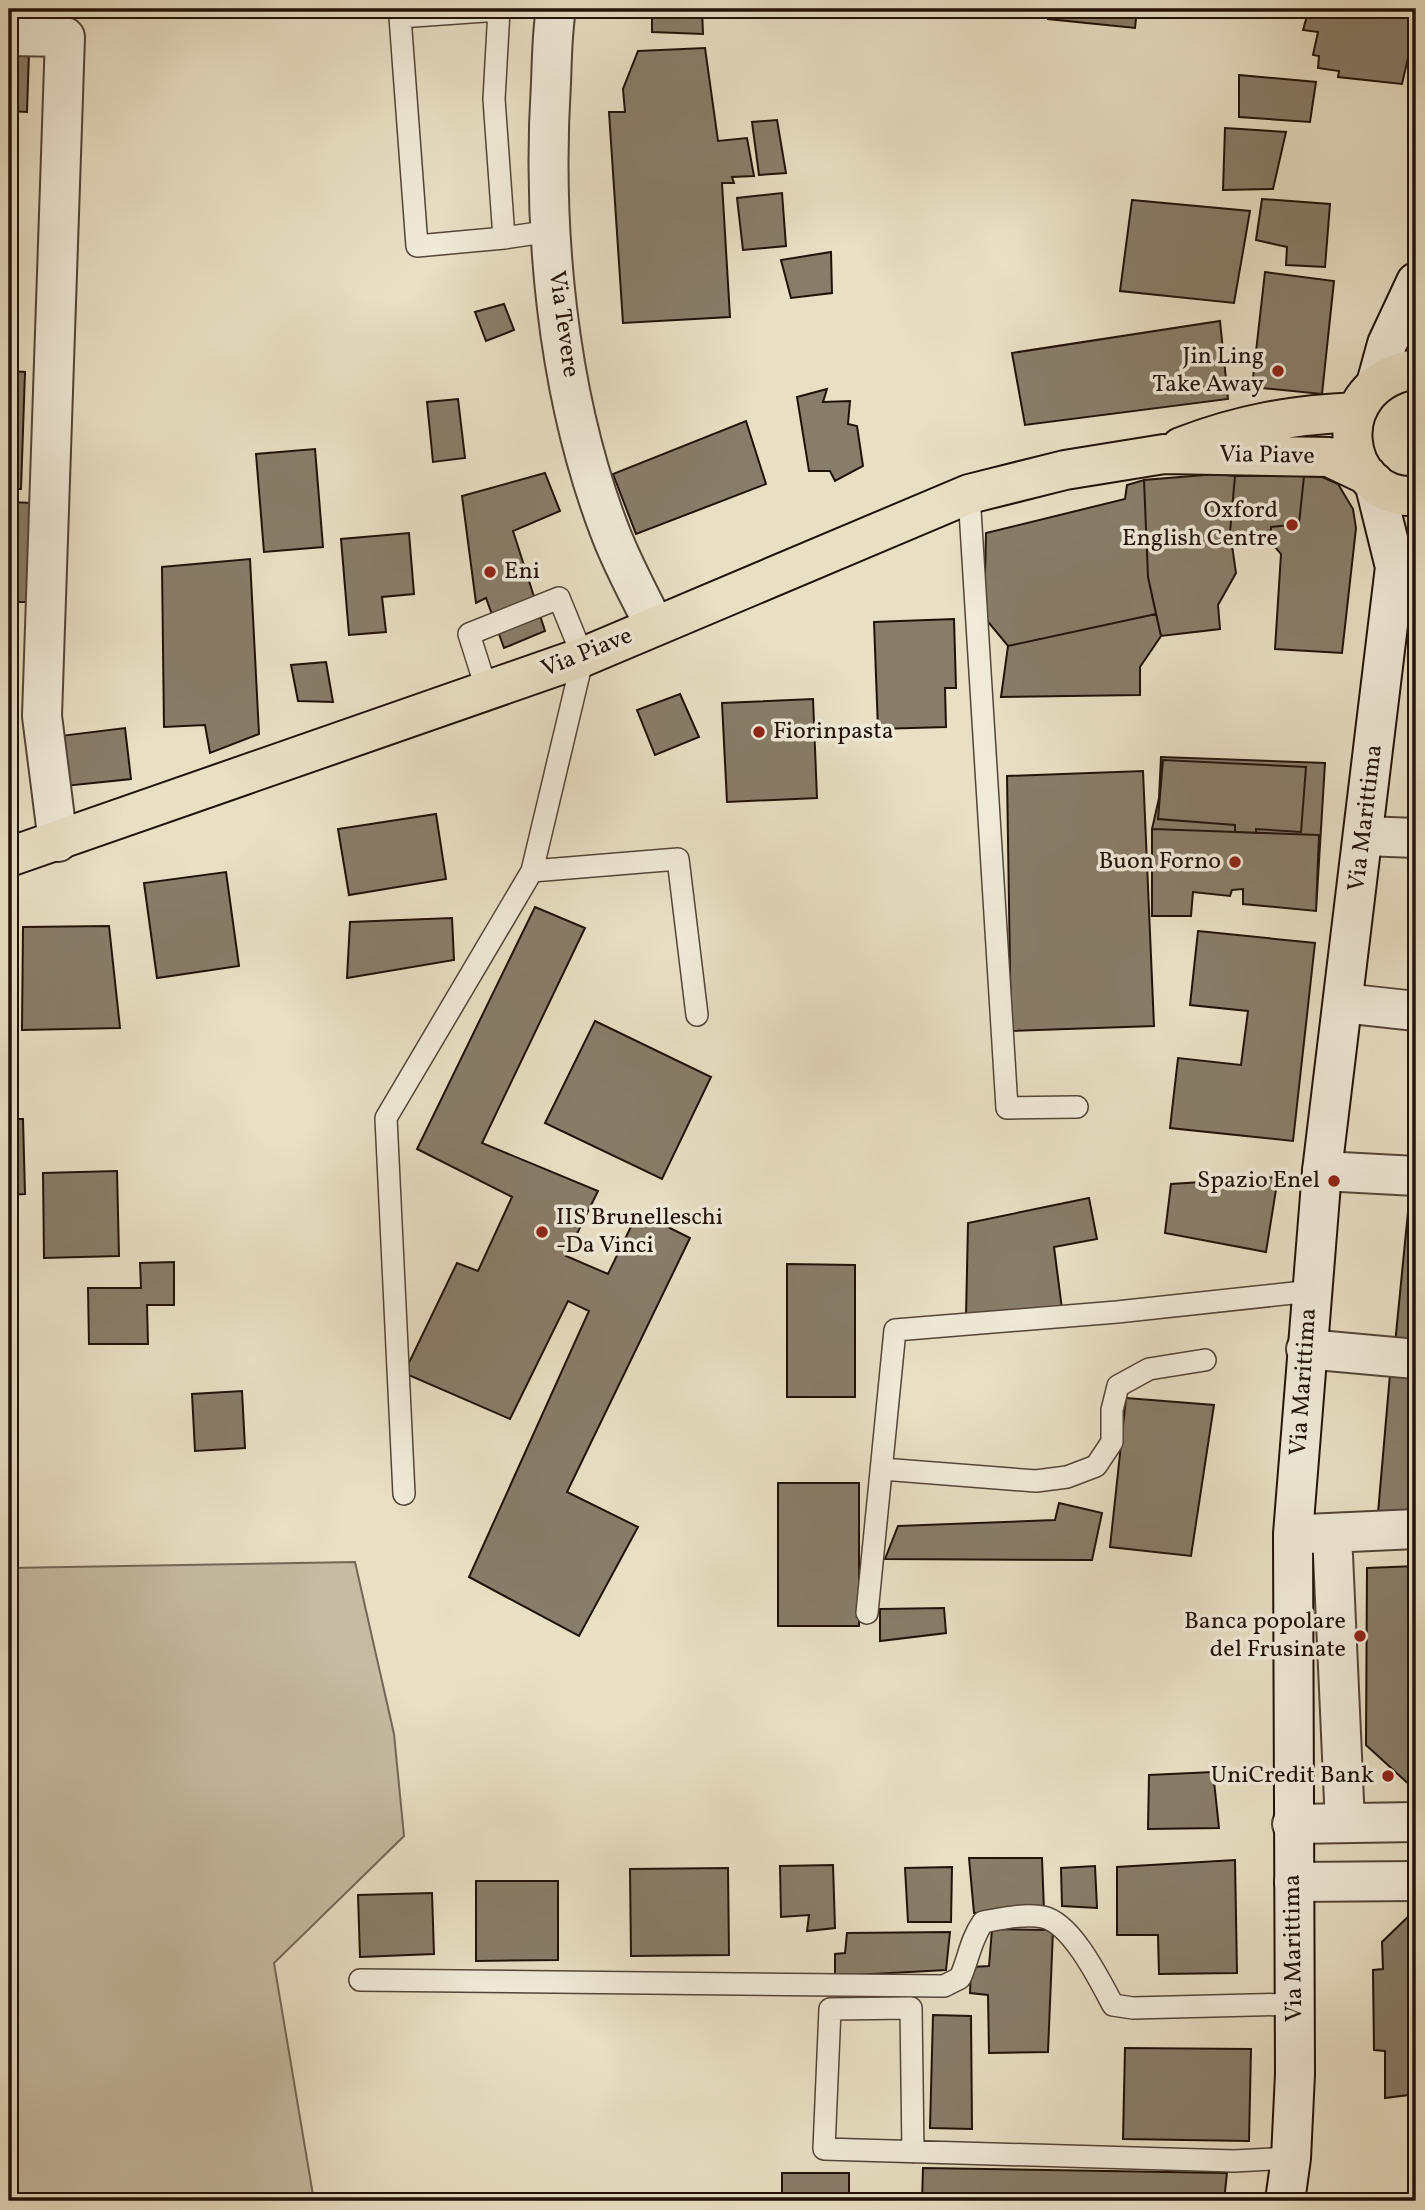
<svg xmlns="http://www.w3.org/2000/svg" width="1425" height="2210" viewBox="0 0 1425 2210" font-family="Vollkorn,serif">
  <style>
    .green { fill: #c6bca4; stroke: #746756; stroke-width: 2 }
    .building { fill: #887d6a; stroke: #211208; stroke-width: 2 }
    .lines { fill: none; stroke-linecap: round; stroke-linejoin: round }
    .lane-casing { stroke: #534537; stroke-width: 24 }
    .street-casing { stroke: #534537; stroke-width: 42 }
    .secondary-casing { stroke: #211208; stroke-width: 42 }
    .primary-casing { stroke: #211208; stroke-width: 42 }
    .lane { stroke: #f0ead9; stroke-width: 21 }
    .street { stroke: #f0ead9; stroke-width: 38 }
    .secondary { stroke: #f0ead9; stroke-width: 38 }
    .primary { stroke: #e8dfc4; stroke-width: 38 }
    .poi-dot { fill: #8f2418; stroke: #f0ead9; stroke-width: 2.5 }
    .labels { text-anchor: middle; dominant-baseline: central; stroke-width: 7; stroke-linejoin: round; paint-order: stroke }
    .street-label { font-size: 24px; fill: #211208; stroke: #f0ead9 }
    .poi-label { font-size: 24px; fill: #211208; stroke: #f0ead9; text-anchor: end }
  </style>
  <rect width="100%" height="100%" fill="#e8dfc4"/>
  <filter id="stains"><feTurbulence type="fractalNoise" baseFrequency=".00286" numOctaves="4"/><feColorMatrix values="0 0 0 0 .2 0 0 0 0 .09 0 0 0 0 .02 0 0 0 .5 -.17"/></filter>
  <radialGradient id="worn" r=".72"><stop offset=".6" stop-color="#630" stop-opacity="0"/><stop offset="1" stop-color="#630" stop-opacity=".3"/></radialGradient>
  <path class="green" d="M355 1562 394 1734 404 1836 274 1963 314 2201H9V1568Z"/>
  <path class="building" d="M652 9H702L703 34 652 32Z
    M1049 9H1137L1135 28 1048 19Z
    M1309 9H1416V23L1402 84 1338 77 1339 71 1318 68 1319 56 1313 55 1318 32 1303 30Z
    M705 48 718 141 747 138 754 176 732 177 734 183H722L730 317 623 323 609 112H625L623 89 638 51Z
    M9 51 29 52 27 112 9 111V122Z
    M1239 75 1316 82 1310 122 1239 117Z
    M777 120 786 173 759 175 752 122Z
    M1225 128 1286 132 1273 189 1223 190Z
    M782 193 786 246 743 250 737 198Z
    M1262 199 1330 204 1325 267 1286 265 1287 247 1256 240Z
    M1132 200 1250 211 1234 303 1120 291Z
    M831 252 832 293 791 298 781 260Z
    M1265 272 1334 281 1322 394 1252 387Z
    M504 304 514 330 486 341 475 312Z
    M1220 321 1228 399 1025 425 1012 353Z
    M9 371 25 372 21 489H9Z
    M827 389 823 402 850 401 848 424 857 426 863 466 835 481 830 471H809L797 397Z
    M458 399 465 458 433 462 427 402Z
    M746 421 766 484 636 534 613 474Z
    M315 449 323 547 264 552 256 454Z
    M545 473 560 511 513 531 545 631 504 648 486 598 476 603 462 496Z
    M1217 474 1235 476 1230 532 1236 573 1218 605 1220 629 1161 636 1148 577 1144 480Z
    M1235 476H1304L1299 524 1271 527V536L1230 532Z
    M1304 476 1322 477 1338 484 1353 509 1356 528 1342 653 1275 649 1281 554 1270 541 1271 527 1299 524Z
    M1144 480 1148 577 1156 614 1008 646 984 617 986 533 1125 499 1127 485Z
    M9 502 33 503 30 602H9Z
    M409 533 414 594 382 597 386 632 349 635 341 539Z
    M250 559 259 734 210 753 205 725 164 727 162 567Z
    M1156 614 1161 636 1140 667V695L1001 697 1008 646Z
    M954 619 956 688H945L946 727 878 729 874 622Z
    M326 662 333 702 298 701 291 665Z
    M680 694 699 737 655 755 637 710Z
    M813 699 817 798 727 802 722 703Z
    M125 728 131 779 65 786 60 736Z
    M1161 757 1325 763 1316 911 1243 904V889L1232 890 1230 896 1193 892 1191 916H1152V829L1159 798Z
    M1163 760 1306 767 1301 832 1256 829V833L1235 832V825L1158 819Z
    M1143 771 1154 1026 1011 1031 1007 776Z
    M436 814 446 879 349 895 338 829Z
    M1152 829 1319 835 1316 911 1243 904V889L1232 890 1230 896 1193 892 1191 916H1152Z
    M226 872 239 966 157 978 144 883Z
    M535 907 585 928 482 1143 598 1191 566 1256 608 1274 638 1212 690 1238 567 1492 638 1527 579 1636 469 1577 589 1311 568 1301 510 1419 404 1373 457 1263 478 1271 512 1197 417 1149Z
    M452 918 454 960 347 978 350 922Z
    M109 926 120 1028 22 1030 23 927Z
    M1198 931 1315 943 1293 1141 1170 1128 1178 1058 1241 1065 1248 1011 1190 1005Z
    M595 1021 711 1077 662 1179 545 1123Z
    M9 1119H23L25 1194 9 1195Z
    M117 1171 119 1256 44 1258 43 1173Z
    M1278 1177 1266 1252 1165 1233 1171 1184Z
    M1089 1198 1097 1239 1054 1247 1062 1309 966 1317 968 1223Z
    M1408 1212H1416V1346L1395 1344Z
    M174 1262V1305H147L148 1344H89L88 1288H141L140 1263Z
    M787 1264 855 1265V1397H787Z
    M1390 1374 1416 1377V1516L1378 1513Z
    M242 1391 245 1448 195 1451 192 1394Z
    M1126 1398 1214 1405 1191 1556 1110 1547Z
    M778 1483H859V1626H778Z
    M1059 1503 1102 1513 1092 1560 885 1559 898 1526 1055 1520Z
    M1416 1566V1788H1413L1366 1745 1367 1568Z
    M944 1608 946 1633 880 1641V1609Z
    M1213 1772 1219 1828 1148 1829 1149 1775Z
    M969 1858H1042L1044 1911 974 1913Z
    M1235 1860 1237 1973 1159 1974 1158 1935H1117V1867Z
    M833 1865 835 1928 807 1931 809 1915 781 1917 780 1866Z
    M1095 1866 1097 1908 1062 1906 1061 1868Z
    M952 1867 951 1922H908L905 1868Z
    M728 1868 729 1955 631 1956 630 1869Z
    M476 1881H558V1960L476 1961Z
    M432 1893 434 1954 360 1957 358 1895Z
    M1416 1909V2094L1385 2098V2051L1374 2050 1373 1970 1383 1969 1382 1942Z
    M992 1929 1053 1930 1048 2052 989 2053 988 1995 970 1993 971 1967 989 1966Z
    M950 1932 946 1970 835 1976V1954L845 1953 847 1933Z
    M933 2015 971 2016 972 2129 930 2128Z
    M1125 2048 1251 2049 1249 2141 1123 2139Z
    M923 2168 1227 2173 1224 2201H922Z
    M782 2173H849V2201H782Z"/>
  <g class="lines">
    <g class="lane-casing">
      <path id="lane" d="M499 10 494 99 504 238 417 246 400 17Z
        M504 238 551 231
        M969 494 1007 1108 1077 1107
        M487 691 469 634 559 598 583 657 532 871 678 859 697 1015
        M882 1469 1036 1481 1067 1477 1096 1466 1112 1442V1410L1118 1386 1149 1369 1205 1360
        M404 1494 386 1118 532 871
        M867 1613 895 1330 1117 1312 1312 1291
        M360 1980 944 1986 960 1978C969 1958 970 1941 983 1922 1000 1919 1025 1913 1043 1917 1072 1923 1100 1981 1113 2005L1133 2008 1296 2004
        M913 2152 911 2008 830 2009 824 2149 1234 2161 1291 2158"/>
    </g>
    <g class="street-casing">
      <path id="street" d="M556 9C552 33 552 58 551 83 542 228 557 392 609 529 621 562 639 594 654 625
        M9 36 65 37 42 716 58 842
        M1364 836 1416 838
        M1343 1003 1416 1011
        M1322 1171 1416 1176
        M1306 1349 1416 1359
        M1332 1533 1345 1823
        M1306 1534 1416 1529
        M1292 1824 1416 1822
        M1294 1882 1416 1881"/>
    </g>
    <g class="secondary-casing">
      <path id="secondary" d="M1376 384 1387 344 1416 282
        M1285 2201 1291 2158 1295 2074 1293 1534 1322 1171 1395 567 1374 482"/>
    </g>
    <g class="primary-casing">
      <path id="primary" d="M1416 369C1323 383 1340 501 1416 496
        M1181 447C1240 424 1292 415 1356 412
        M9 857 583 657 969 494 1065 470 1164 454 1329 457 1367 475"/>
    </g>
    <use href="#lane" class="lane"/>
    <use href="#street" class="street"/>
    <use href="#secondary" class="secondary"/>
    <use href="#primary" class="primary"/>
  </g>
  <g class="poi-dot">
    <circle cx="1278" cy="371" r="7"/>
    <circle cx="1292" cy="525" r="7"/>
    <circle cx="490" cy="572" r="7"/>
    <circle cx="759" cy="732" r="7"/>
    <circle cx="1235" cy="862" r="7"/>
    <circle cx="1334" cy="1181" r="7"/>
    <circle cx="542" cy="1232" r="7"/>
    <circle cx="1360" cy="1636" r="7"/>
    <circle cx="1388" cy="1776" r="7"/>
  </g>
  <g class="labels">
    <g class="street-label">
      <text transform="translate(563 324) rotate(82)">Via Tevere</text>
      <text transform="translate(1267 456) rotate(1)">Via Piave</text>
      <text transform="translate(587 653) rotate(-22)">Via Piave</text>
      <text transform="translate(1366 818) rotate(-83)">Via Marittima</text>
      <text transform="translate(1304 1382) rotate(-86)">Via Marittima</text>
      <text transform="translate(1294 1948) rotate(-91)">Via Marittima</text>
    </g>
    <g class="poi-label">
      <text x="1264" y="357">Jin Ling<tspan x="1264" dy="28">Take Away</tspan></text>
      <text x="1278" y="511">Oxford<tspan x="1278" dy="28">English Centre</tspan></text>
      <text x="504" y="572" text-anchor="start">Eni</text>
      <text x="773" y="732" text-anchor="start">Fiorinpasta</text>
      <text x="1221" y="862">Buon Forno</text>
      <text x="1320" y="1181">Spazio Enel</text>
      <text x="556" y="1218" text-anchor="start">IIS Brunelleschi<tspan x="556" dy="28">-Da Vinci</tspan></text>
      <text x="1346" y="1622">Banca popolare<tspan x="1346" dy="28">del Frusinate</tspan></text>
      <text x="1374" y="1776">UniCredit Bank</text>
    </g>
  </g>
  <rect width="1425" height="2210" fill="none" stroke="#e8dfc4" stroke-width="35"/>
  <rect x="10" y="10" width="1404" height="2189" fill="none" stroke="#211208" stroke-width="3.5"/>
  <rect x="18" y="18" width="1390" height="2175" fill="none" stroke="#211208" stroke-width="2"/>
  <rect width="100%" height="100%" filter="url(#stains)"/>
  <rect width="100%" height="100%" fill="url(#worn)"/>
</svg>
